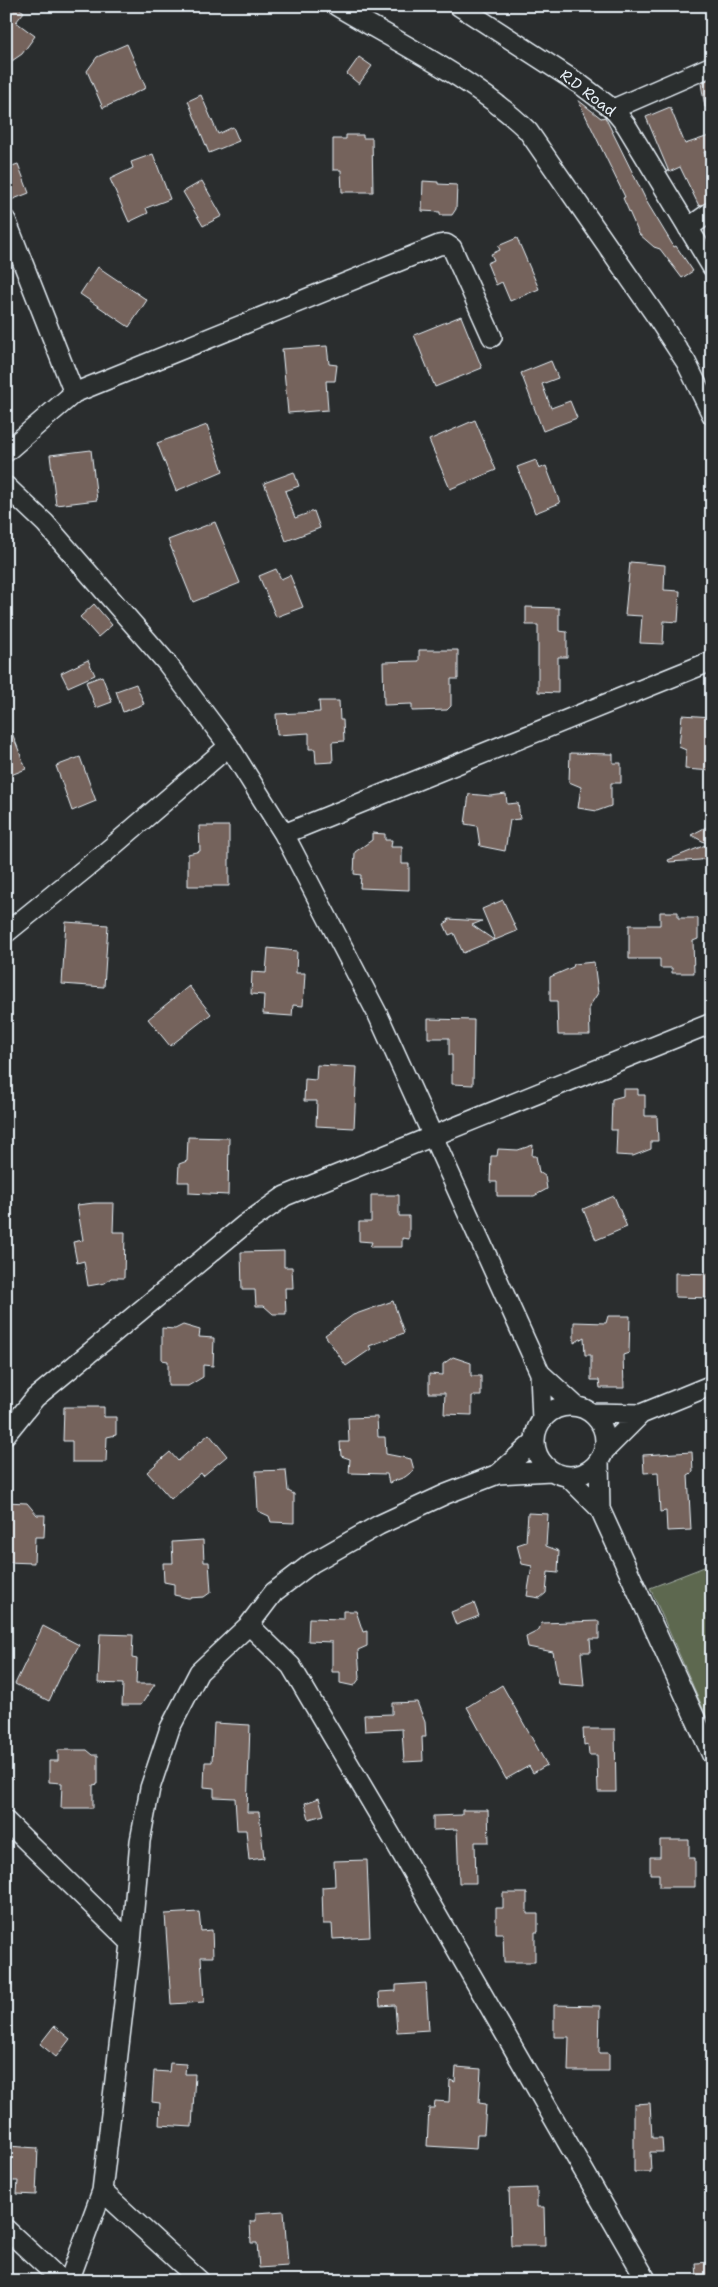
<svg xmlns="http://www.w3.org/2000/svg" width="718" height="2287" viewBox="0 0 718 2287" font-family="'Shantell Sans',sans-serif">
  <style>
    .green { fill: #5d6850; stroke: #a2aca4 }
    .building { fill: #74635c; stroke: #e8f1f8 }
    .lines { fill: none; stroke-linecap: round; stroke-linejoin: round }
    .minor-casing { stroke: #e8f1f8; stroke-width: 22 }
    .minor { stroke: #2a2d2e; stroke-width: 19 }
    .labels { text-anchor: middle; dominant-baseline: central; stroke-width: 4.5; stroke-linejoin: round; paint-order: stroke }
    .street-label { font-size: 15px; fill: #e8f1f8; stroke: #2a2d2e }
  </style>
  <rect width="100%" height="100%" fill="#2a2d2e"/>
  <filter id="ink" filterUnits="userSpaceOnUse"><feTurbulence type="fractalNoise" baseFrequency=".02" numOctaves="2"/><feDisplacementMap in="SourceGraphic" scale="10" xChannelSelector="R" yChannelSelector="G"/><feConvolveMatrix kernelMatrix="1 2 1 2 8 2 1 2 1" color-interpolation-filters="sRGB"/></filter>
  <g filter="url(#ink)">
    <path class="green" d="M712 1564V1729L650 1588Z"/>
    <path class="building" d="M6 6H16L24 12 16 22 35 36 22 54 6 65Z
      M127 44 146 88 103 108 87 71 97 57Z
      M359 57 372 66 359 84 347 74Z
      M712 78V107H705L701 83Z
      M201 95 218 134 233 127 239 141 209 153 188 101Z
      M578 100 601 118 605 117 648 204 674 247 676 246 693 271 682 278 660 249 654 247 639 234 623 198 625 197Z
      M670 107 685 144 712 135V149L704 152 712 167V200L699 206 680 167 669 172 646 117Z
      M346 135H363V138H372L373 192H342L341 170H333V139H346Z
      M153 154 170 199 146 208 148 213 129 222 110 179 133 168 131 162Z
      M18 164 29 193 6 202V168Z
      M202 181 222 216 203 226 183 192Z
      M423 181 438 182V184L457 185 456 209 452 215H440V212L422 211Z
      M517 238 539 289 510 301 502 282 496 285 487 263 494 260 491 254 500 250 498 246Z
      M98 267 147 300 129 327 80 294Z
      M461 316 482 368 435 387 414 335Z
      M327 346 329 364 337 365 335 381H326L328 410 288 413 282 349Z
      M551 361 558 378 542 384 551 408 570 401 577 418 543 431 521 373Z
      M475 420 496 470 450 489 429 440Z
      M207 425 223 471 176 491 157 443Z
      M91 450 97 500 56 505 50 455Z
      M536 460 539 469 546 466 560 503 535 513 517 467Z
      M294 472 299 486 285 491 295 518 314 511 320 528 286 541 264 483Z
      M215 522 240 583 193 602 168 540Z
      M630 562 665 565 664 590 680 591 678 622 664 621 663 644 640 643 642 616 625 615Z
      M276 569 281 579 290 575 303 607 276 617 259 576Z
      M94 604 112 625 98 637 80 617Z
      M526 607 559 608V631L567 632V657H558V693L538 692V625H526Z
      M419 650H458V679H451V706L447 710 412 711V704L384 705 383 662 419 661Z
      M88 660 95 675 68 687 61 673Z
      M102 676 112 702 96 708 86 682Z
      M136 684 144 704 123 712 116 691Z
      M319 701H339L340 720H343L344 741 332 742 333 762 316 763 315 749H309V733L277 735 276 714 320 712Z
      M682 715 712 717V771L685 769 686 750 679 747Z
      M7 720 26 769 6 777V721Z
      M570 753 613 754V763H621V783H611V806L597 811 578 808 581 787 569 782Z
      M80 757 96 801 72 811 56 766Z
      M469 794 490 796 506 794 507 804 518 803 520 819 510 820 505 851 480 846 477 826 465 824Z
      M712 824V856L700 860 669 862 668 860 708 844 691 835Z
      M199 826H229V886H188V854L200 851Z
      M372 833 385 834V840H392L391 847H402V864H409V890L360 888 361 875 354 874 355 852 372 840Z
      M503 900 517 931 495 940 482 909Z
      M660 912H678V918H698V939L693 941 694 973H672V968H660V959H629V925H660Z
      M448 919 482 921 472 925 494 940 463 953 454 933 449 935 444 924 449 921Z
      M66 922 108 925 104 987 62 984Z
      M268 948 297 951 296 973H305L303 1006 293 1005 292 1016 263 1014 264 995 251 994 252 972 266 973Z
      M594 962 598 993 589 1007 590 1035H558L557 1001H550V977L573 967 574 964Z
      M189 986 211 1014 170 1046 148 1019Z
      M428 1019 474 1020 473 1085 452 1084V1055H449V1038H428Z
      M317 1065 357 1067 354 1128 316 1126 317 1101H304L305 1079 316 1080Z
      M623 1089H638V1095H645V1116H657L658 1141H651V1149L633 1156 616 1155 617 1130H611L612 1099 623 1096Z
      M188 1137 229 1138 228 1195 189 1193V1182H178L179 1164 187 1161Z
      M533 1145 532 1156H536L539 1172 545 1176 547 1189 534 1196H497V1182H490L491 1156H497L498 1149 518 1150Z
      M371 1195H399V1216H409V1239L402 1238V1247H370L372 1242 359 1241V1222H371Z
      M614 1196 627 1227 596 1240 583 1209Z
      M94 1203H114L113 1232H125L124 1278H111L105 1283 88 1286 84 1261 77 1263 73 1242 83 1240 77 1205Z
      M284 1251V1267H292L293 1288H285L286 1314H273L264 1306H256L255 1290H242L241 1252Z
      M675 1273 712 1274V1298L675 1297Z
      M393 1301 404 1333 369 1346 371 1349 346 1366 325 1335 353 1315Z
      M608 1316H630L629 1353 623 1355 624 1388H600L599 1380H591V1355H585L584 1337 574 1343V1322L606 1323Z
      M183 1325 200 1330 199 1337 214 1338 213 1366 203 1365V1377L188 1386H168V1361L162 1360V1328L175 1329Z
      M453 1357 471 1363V1376H481V1396H472V1415L444 1414 445 1393H429V1374L443 1375V1364Z
      M64 1407H104V1417H116V1435L107 1437 106 1462H72V1441H63Z
      M377 1417 378 1437H385L386 1454 411 1459 414 1470 405 1477 389 1483 387 1474 349 1473 350 1459 341 1456 340 1442H349L348 1418Z
      M209 1434 227 1456 203 1476 201 1473 171 1499 147 1472 170 1452 178 1461Z
      M692 1452 693 1472 688 1475 691 1530 667 1531 666 1511 660 1512 658 1472 644 1473 643 1455Z
      M286 1470 288 1491 294 1494V1523L271 1522 269 1516 258 1511 256 1471Z
      M6 1502 27 1503 37 1515H45L44 1537H35L34 1563 6 1562Z
      M528 1513 548 1514 546 1546 559 1551 558 1573 548 1572 546 1593 540 1598 527 1596 532 1566 522 1564 517 1545 526 1542Z
      M203 1540 204 1562H209L211 1592 204 1597 188 1598 174 1595V1584L164 1582 163 1563H173L172 1542Z
      M474 1603 479 1616 456 1625 451 1612Z
      M343 1611H356L363 1632 367 1631V1646L358 1650 360 1678 354 1686 340 1683V1672H332V1642L308 1641 309 1618 343 1619Z
      M599 1621V1639H590L591 1652H581L584 1686 559 1684 553 1652 528 1647 526 1637 538 1631 542 1623Z
      M43 1626 79 1645 66 1669H64L49 1701 15 1684Z
      M100 1634 133 1635 132 1658 137 1659 136 1684H155L141 1705H122L123 1684 98 1683Z
      M502 1685 547 1765 533 1773 529 1766 506 1779 467 1707Z
      M417 1702 425 1722 426 1737H422L423 1761 404 1762 402 1729 365 1731 364 1715 392 1714V1703Z
      M214 1723 250 1725 247 1812H259L264 1858 249 1860 246 1830H237L235 1798 214 1797V1788L204 1787 205 1762H212Z
      M583 1729H615L616 1792H598L597 1755H589L588 1744 584 1745Z
      M58 1750H87L93 1755H98V1784L93 1785V1808H61L62 1783 49 1782V1761H58Z
      M319 1798 324 1815 309 1819 305 1803Z
      M462 1810H488L489 1842H475L476 1883H459L457 1829 433 1830V1816L462 1815Z
      M660 1840H689V1858H695V1887H659V1874H650V1857H660Z
      M367 1860 370 1937 333 1939 332 1924H323L322 1887 335 1886 334 1861Z
      M503 1893H527V1914H538V1932H535V1962H504L503 1933H496V1908H503Z
      M199 1912 201 1931 212 1930 213 1957H201L204 2002 171 2004 165 1914Z
      M426 1983 429 2030 397 2032 395 2005 380 2006 379 1992 396 1991V1985Z
      M554 2005 600 2006 599 2053H609V2071H568L569 2037H554Z
      M54 2026 70 2039 56 2057 40 2044Z
      M170 2063 186 2064 185 2074H195L192 2127 159 2125 160 2103 152 2102 154 2071 169 2072Z
      M456 2067 481 2069 479 2103 486 2104 484 2134H477L476 2149 427 2146 429 2108H434L435 2101 449 2102 450 2080 455 2082Z
      M650 2103 652 2138H662L663 2152H650L651 2172H634V2104Z
      M6 2146 38 2148 36 2195 17 2194 18 2181H9L10 2165H6Z
      M537 2188V2207H544L545 2246H511L509 2189Z
      M284 2211 288 2266 259 2268 257 2243H251L250 2221H256V2213Z
      M712 2262V2279H697L696 2263Z"/>
    <g class="lines">
      <g class="minor-casing">
        <path id="minor" d="M337 6C399 43 476 80 528 131L656 316 686 362 712 415
          M459 6 581 85 613 109 626 125 712 267
          M613 109 712 66
          M6 220 74 393
          M688 228 712 211
          M6 452 74 393 439 245 446 244 452 248 492 337
          M6 486 45 523 166 662 229 746 284 834 378 1015 540 1373 542 1420
          M284 834 712 661
          M6 933 107 851 229 746
          M540 1373 576 1406
          M535 1441a35 35 0 1 1 70 0a35 35 0 1 1-70 0Z
          M592 1413 641 1414
          M6 1434 35 1398 244 1225 285 1196 712 1023
          M604 1451 641 1414 712 1385
          M599 1460 600 1509
          M498 1474 535 1441
          M568 1477 600 1509 712 1755
          M249 1625 291 1666 395 1842 647 2281
          M6 1821 131 1943
          M102 2191 200 2281
          M6 2229 62 2281
          M69 2281 102 2191 131 1943 140 1841 150 1788 170 1728 199 1672 249 1625 274 1592 312 1563 379 1525 446 1494 498 1474 551 1471"/>
      </g>
      <use href="#minor" class="minor"/>
    </g>
  </g>
  <g class="labels">
    <g class="street-label">
      <text transform="translate(588 93) rotate(38)">R.D Road</text>
    </g>
  </g>
  <rect width="718" height="2287" fill="none" stroke="#2a2d2e" stroke-width="25"/>
  <rect x="12" y="12" width="693" height="2262" fill="none" stroke="#e8f1f8" stroke-width="2" filter="url(#ink)"/>
</svg>
